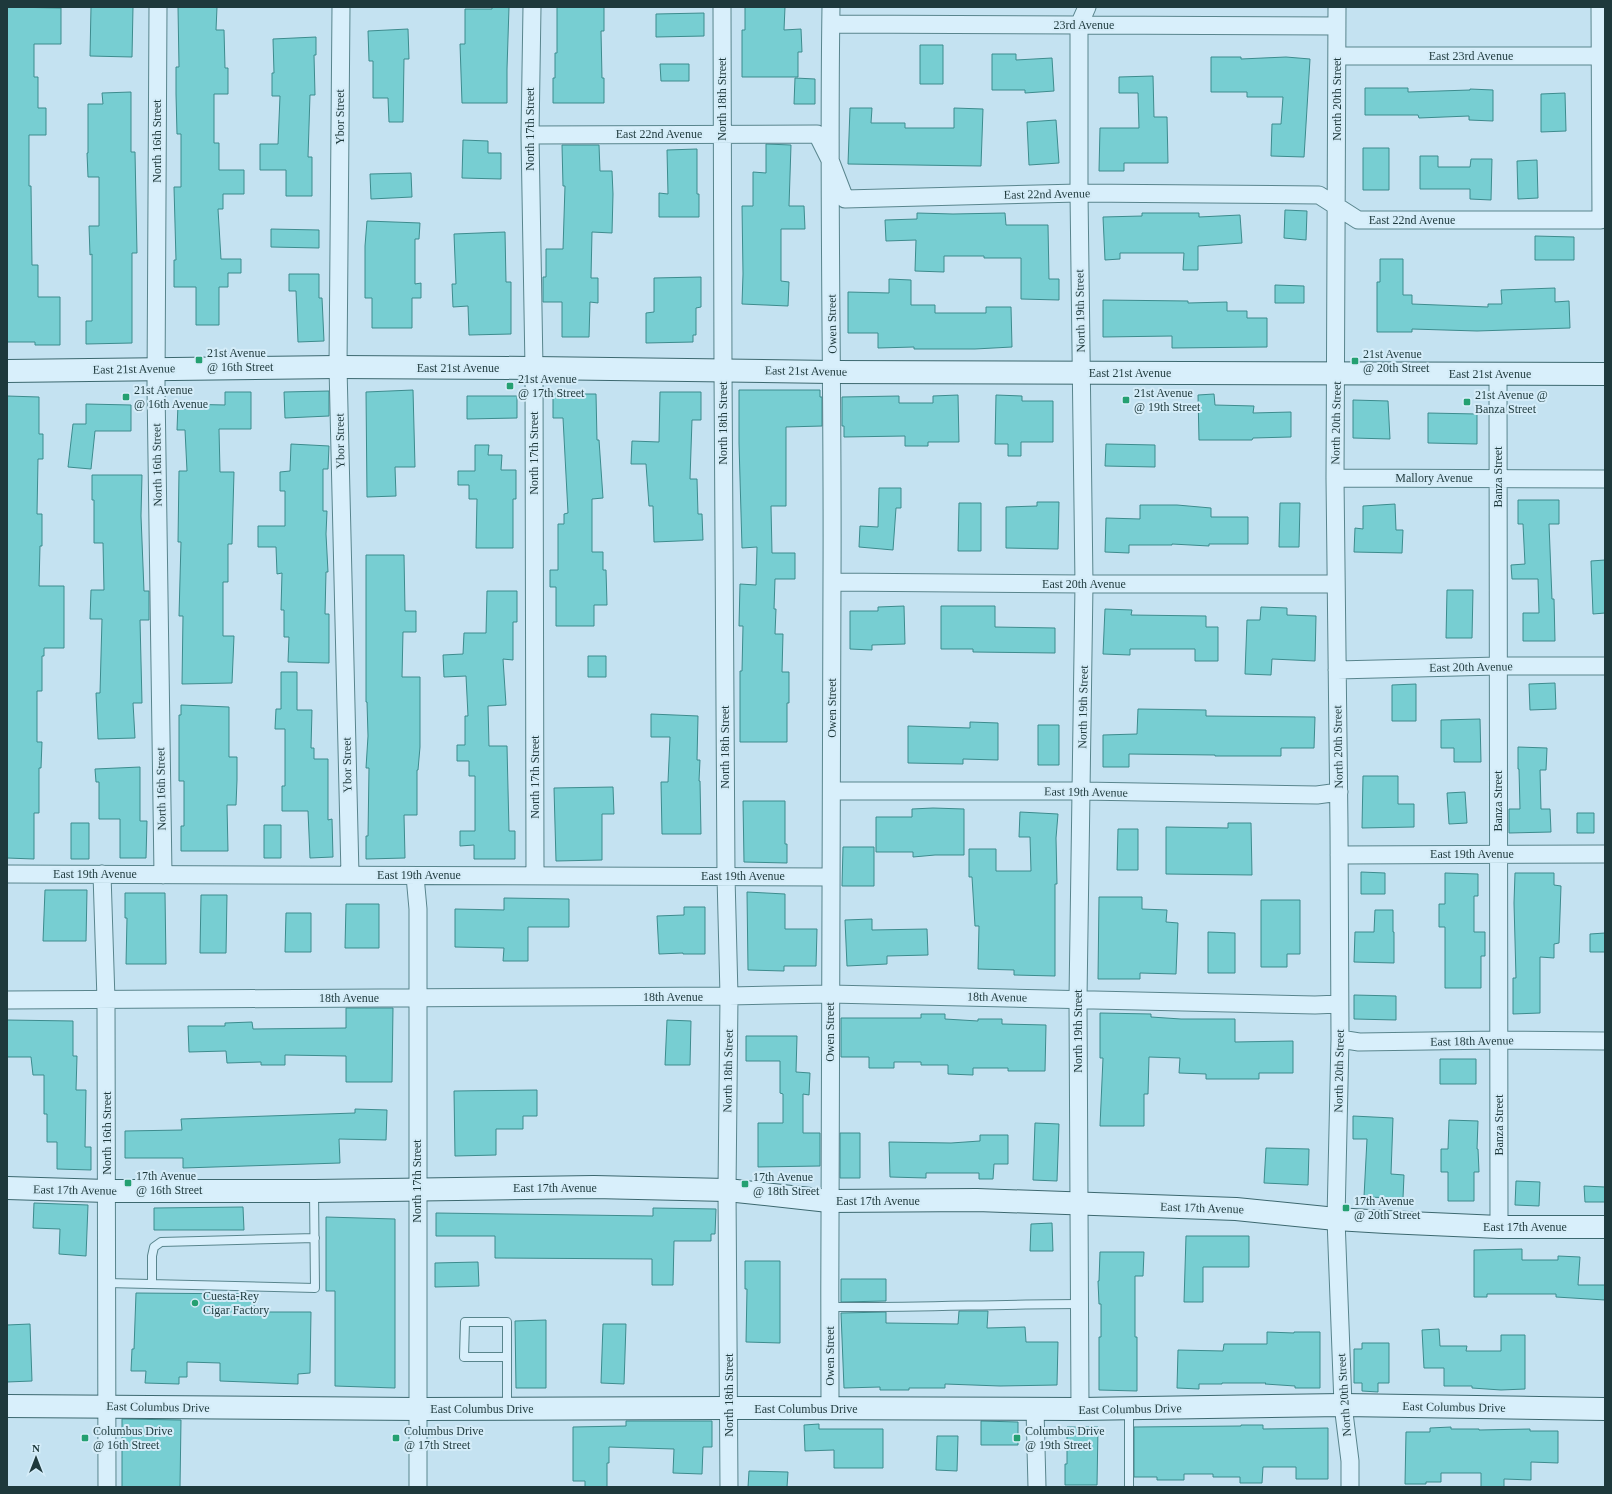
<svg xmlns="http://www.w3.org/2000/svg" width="1612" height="1494" viewBox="0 0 1612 1494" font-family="'Times New Roman',serif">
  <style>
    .building { fill: #77ced2; stroke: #3d8c8e }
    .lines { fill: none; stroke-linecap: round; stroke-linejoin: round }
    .lane-casing { stroke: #59858d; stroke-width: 10 }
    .street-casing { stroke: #59858d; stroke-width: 19 }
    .secondary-casing { stroke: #3c686f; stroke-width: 24 }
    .lane { stroke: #d8effb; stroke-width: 8 }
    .street { stroke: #d8effb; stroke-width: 17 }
    .secondary { stroke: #d8effb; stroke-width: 22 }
    .poi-dot { fill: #24a071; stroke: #d4ecf8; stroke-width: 1.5 }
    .labels { text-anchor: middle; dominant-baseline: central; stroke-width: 4; stroke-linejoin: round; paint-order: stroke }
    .street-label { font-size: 12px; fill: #1e393c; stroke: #d4ecf8 }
    .poi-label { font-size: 12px; fill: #1e393c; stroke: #d4ecf8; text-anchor: start }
  </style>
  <rect width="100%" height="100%" fill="#c4e2f1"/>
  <path class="building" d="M7 7 61 8V44H34V77H38V108H46V135H29V186H31L32 265H38V297H60V345H35V342H7Z
    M91 7H133L132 57 90 56Z
    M178 7H217L216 30H224L225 68H228V94H214V143H219V170H244V194H223V209H218L221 259H241V273H228V287H219V325H196V287H174V260H176L174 187H181V134H177L176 94V67H179Z
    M492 7H509L507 69V103H462L460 44H465V9H492Z
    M557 7H604V31H601L602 78H604V103H553V78H555V53H557Z
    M745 7H785L784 30 801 29 802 52H798V77H742V30H745Z
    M704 13V36L656 37V14Z
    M408 29 409 59H404L403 122H389L388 98H373V61H369L368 31Z
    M316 37V55H314L315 95H310L308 157H312V196H286V170H260V144H278L280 96H272V73H274L273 39Z
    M920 45H943V84H920Z
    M992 54H1016V60L1052 58 1054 91 1025 93V90H992Z
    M1211 57H1241V59L1286 57 1310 59 1304 157 1271 156 1272 124H1281L1283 97H1247V92H1211Z
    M660 64H689V81H661Z
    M1153 76 1154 117H1167L1168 163H1124V171H1099L1100 128H1139L1138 93H1119V77Z
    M795 78 815 79V104H794Z
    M1365 88H1408V92L1470 90V89L1493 90V121L1469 120V116L1419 118 1418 115H1365Z
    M131 92V152H135L137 253H132V343L86 344V321H92V254L90 255 89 226H99V177H88L87 153H88V104H103L102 93Z
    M1565 93 1566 131 1541 132V94Z
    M850 108H872L871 123H905V128H954V108L983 109 981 166 848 164Z
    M1056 120 1059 163 1029 165 1027 122Z
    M463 140 488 141V153H501V179L462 178Z
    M766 144 791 145 789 206H804L805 229H781V281L789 282 788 306 742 304 743 274 742 206H753V172L766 173Z
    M562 145H599L600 171H612L613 194 612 233 592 232 591 278H598V303L590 302 589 337H562V302H543V277H546V249H563L565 186H563Z
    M1363 148H1389V190H1363Z
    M697 149V194H699V217H659V193L668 194 667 150Z
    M1420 156H1438V167H1470L1471 159H1492L1491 200 1470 199V189H1420Z
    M1537 160 1538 198 1518 199 1517 161Z
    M411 173 412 197 371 199 370 174Z
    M1285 210 1307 211 1306 240 1284 238Z
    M917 213 953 214 1005 213 1006 225H1048L1049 279H1059V300L1021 299V258H984V256H944V272L915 271 916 240 886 241 885 220 917 219Z
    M1142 213H1199V217L1240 215 1242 243 1198 246V270H1183L1184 253H1120V259L1105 260 1103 217 1142 216Z
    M367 221 420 223 419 239H415V284L421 283V298H412V328H372V298H365V246Z
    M271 229 319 230V248L271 247Z
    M505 232 506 282H511V334L469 335 468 306 453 307 452 284H456L454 234Z
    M1535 236 1574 237V260H1535Z
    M1380 259H1403V295H1412V304L1488 307V304H1502L1501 290 1555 288V302L1569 301 1570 328 1477 331 1412 329V332H1377V282H1380Z
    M289 274H319V298H322L324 341 298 342 296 291H289Z
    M701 277V307L696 308V335H693V342L646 343V313L654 312V278Z
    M889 279 911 280V305H935V313H986V307H1011L1012 347 975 349H914V347L878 348V333H848V292L889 293Z
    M1275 285 1304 286V303H1275Z
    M1103 300 1188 301V303L1227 302V311H1247V318H1267V347L1172 348V336L1103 337Z
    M413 390 415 467H395L396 496 367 497 366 392Z
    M739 390H820V397H822V426L786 427V506H771L772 553H795V579H775L774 609H776L775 634H783L782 672H789V703H787V742H740V671H742L743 626H739L740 584 756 585 757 547 742 548 739 443Z
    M329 391V416L285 418 284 392Z
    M225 392H251V429H219L220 472H234L232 544H228V582H223V636H234L232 683 182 684 183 616H179L181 542H178L179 471H187L185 430H177L178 404 225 405Z
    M660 392H701V420H692L690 479H697L698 514H702L703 540 654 542 653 506H649L646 464H631L632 441 659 442Z
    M553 394H596L597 440H599L603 498 592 499V552H603V570H606L607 605H594V626H556V587H550V570H558V524H564V514L568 513 563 418H553Z
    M1214 394 1215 405 1254 406 1253 413 1291 412V437L1253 438 1252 440H1199L1198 395Z
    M958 395 959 442H928V446H905V436L844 437V426H842V397L899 396V403H933V396Z
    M996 395 1022 396V401H1053V442H1021V456H1008V444H995Z
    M7 396 39 397V434H43V459H38L37 514H42V546H40L39 586H64V648H44V656H42V691H37V742H42L41 768H39V813H34V859L7 858Z
    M467 396H517V418L467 419Z
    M1353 400 1388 401 1390 439 1353 438Z
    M86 404 131 405V431H95L91 469 68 467 73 424H86Z
    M1428 413 1477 414V444L1428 443Z
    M291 444 329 446 328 469H323V511H327L326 534 328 572H326L325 614H329V663L288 662 289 637H284V610H281L282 573 277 574 276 547H258V526H285V491H280V472L290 471Z
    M1106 444 1155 445V467L1105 466Z
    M475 445H489L488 455H502L501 470H516V499H513V548H476L477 499H469V485H458V471H475Z
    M92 475H142L141 516 144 591H149V620H140L142 703H133L135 738 98 739 96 693H100L102 619H90L91 590H104L103 543H94V500H92Z
    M879 488H901V508H896L893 550 859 547 860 526 878 527Z
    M1518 500H1559V524H1549L1552 599H1554L1555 641H1523V613H1539L1538 579H1512L1511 565 1525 564 1523 524H1518Z
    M1037 502H1059L1058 549 1006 548V507L1037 506Z
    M959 503H981V551H958Z
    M1280 503H1300L1299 547H1279Z
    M1395 504 1396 530H1403L1402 553 1354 552 1355 528 1363 529V506Z
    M1140 505H1177L1211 508V517H1248V544H1209V546L1172 544V545H1129V553L1105 552 1106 518 1140 519Z
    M366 555H404L405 611H416V632H403L402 677H420V747L418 770H417V815H404L405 858 366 859V836H368L369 768H366L368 736 367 702H366Z
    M1605 560V613L1593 614 1591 561Z
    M1447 590H1473L1472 638H1446Z
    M487 591H517V622H513V660L503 659 506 705 488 706 489 746H507L509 831H515V859H474V845L460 846V831H475V776H469V761H457V745H465V716H468L466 676 444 677 443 655 463 654 464 633H486Z
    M904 606 905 644 872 645V650L850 649V611H878V607Z
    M941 606H995V627L1055 628V653L973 652V649H941Z
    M1261 607 1287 608V615L1316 616 1315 661 1272 659 1271 675 1245 674 1247 620H1260Z
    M1105 609 1132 610 1131 615 1206 616V627H1218V661H1195V649H1130V655L1103 654Z
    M588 656H606V677H588Z
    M281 672H297V710H312L311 748H314V759H328V820L332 819 333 857 310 858 308 811H282V786H285V729H275L276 709H281Z
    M1555 683 1556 709 1530 710 1529 684Z
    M1416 684V721H1392V685Z
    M181 705 229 707V757H237V780L236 805H227L228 851H181V826H184V781H179V715H181Z
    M1138 709 1206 710V716L1315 717 1314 748H1281V756H1215V755L1129 754V767H1103V735L1137 734Z
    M651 714 698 716 697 760H700L699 781H700L701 834H662L661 782H668L670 737H651Z
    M1480 719 1481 762H1454V748H1441V720Z
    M970 722 998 723V760L963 759V764L908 763V726L970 728Z
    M1038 725H1059V765H1038Z
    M1518 747 1547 748 1546 770H1540L1541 809H1550L1551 832 1509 833V809H1520L1519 769H1518Z
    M140 767V821H147L146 858H120V819H99V782H96L95 769Z
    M1363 776H1398V804H1414V827L1362 828Z
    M613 787 614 814H602V860L556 861 554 788Z
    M1465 792 1467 823 1449 824 1447 793Z
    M743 801H785V844H787V863L744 862Z
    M933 808 964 809V855H935L913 857V852H876V817H912V809Z
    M1020 812 1058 814 1056 838 1057 884H1055V976L1014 975V970L978 969 979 926H975L972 877H969V849H996V871H1031L1030 837H1019Z
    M1577 813H1594V833H1577Z
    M71 823H89V859H71Z
    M1228 823H1251L1252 875 1166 874V827L1228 828Z
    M264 825H281V858H264Z
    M1118 829H1138V870H1117Z
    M843 847H874V886H842Z
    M1361 872 1385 873V894H1361Z
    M1445 873 1478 874V896H1474V932H1485V956H1481V988H1445V927H1439V904H1445Z
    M1515 873H1554V885L1561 886 1559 943 1554 944V958L1540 957V1013L1513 1014V978H1516L1514 903Z
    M45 890H87L86 941H43Z
    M747 892 785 894V929H817L816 966H784V971L748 970Z
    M125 893H165L166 964H126L127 918H125Z
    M201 895H227L226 953H200Z
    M1099 897H1142V909L1167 910 1166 922 1178 923 1176 974 1140 973V979H1098Z
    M504 898 569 899V927H528V961H503L504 948 455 947V909L504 910Z
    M1261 900H1300V954H1287V967H1261Z
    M346 904H379V948H345Z
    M684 907H705V954H683V953L659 954 657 916 684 915Z
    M1375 910H1393V932H1394V963L1354 962 1355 932H1374Z
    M286 913H311V952H285Z
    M872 919V930L927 929 928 955 887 956V964L847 966 845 920Z
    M1208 932 1235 933V973H1208Z
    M1605 933V952H1590V934Z
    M1354 995 1396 996V1020L1354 1019Z
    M346 1008H393L392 1082H346V1056L285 1055V1065H261V1062L227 1063 226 1051 189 1052 188 1026H225V1023L252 1022 253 1029 346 1028Z
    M1100 1013 1151 1014V1017L1181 1019H1235V1042L1293 1041V1073H1259V1079H1206V1074L1179 1073 1180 1058 1149 1057 1148 1094H1144V1126H1100L1103 1058H1100Z
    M921 1014H945V1019L978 1021V1019H1002V1024L1046 1025 1045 1071H1008V1068H973V1075L948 1074V1065H921V1062H894V1068H869V1057H841V1018H921Z
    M7 1020 73 1021V1056H77L76 1090H86L85 1147H91V1170L57 1169V1142H47V1114H44V1075H33L31 1057H7Z
    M667 1020 691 1021 690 1065H665Z
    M746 1036H797L796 1072 810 1073 809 1095 803 1094V1133H820V1166L758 1167V1123H783V1094L780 1093V1061H746Z
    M1440 1059H1476V1084H1440Z
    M537 1090V1116H523V1129H496V1155L455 1156 454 1091Z
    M355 1109 387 1110 386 1140 339 1139 340 1163 183 1168V1158H125V1131L182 1130 181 1119 355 1113Z
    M1353 1116 1393 1118 1391 1174 1404 1175 1403 1198 1364 1197 1367 1139H1353Z
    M1449 1120 1478 1121 1477 1149H1478L1479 1172H1474V1201H1448V1172H1441V1149H1448Z
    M1035 1123 1059 1124 1057 1181 1033 1180Z
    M840 1133H860V1178H840Z
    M980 1135H1008V1164H994L993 1179H979V1173H926V1178L890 1177 889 1142 951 1143 980 1141Z
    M1266 1148 1309 1149 1308 1185 1264 1183Z
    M1516 1181 1540 1182 1539 1206 1515 1205Z
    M1584 1186 1605 1187V1202H1585Z
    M34 1203 88 1205 86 1256 59 1254 60 1229 33 1228Z
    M243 1207 244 1230H154V1208Z
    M653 1208 716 1209 715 1234H711V1241H674L673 1285H652V1259L495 1258V1236H436V1213L653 1216Z
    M326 1217 395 1219V1388L335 1386V1291H326Z
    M1052 1223 1053 1251H1030L1031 1224Z
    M1186 1236H1249V1267H1203V1302H1184Z
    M1522 1249V1260H1558V1256L1580 1257 1578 1285H1605V1300L1556 1297V1294H1487V1297H1474V1250Z
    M1100 1252H1144L1143 1276H1135V1337H1137V1391L1099 1390V1337H1101V1304H1099L1098 1281H1099Z
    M745 1261H780V1343L746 1342 747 1289H745Z
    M478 1262 479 1286 435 1287V1263Z
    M841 1279H886V1301L841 1302Z
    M136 1293 254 1294V1312H311L310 1373 298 1374V1384L220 1381V1363L187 1362V1377H179V1384L145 1383 146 1371H131L132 1349H134Z
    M959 1311H988L987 1328 1025 1327 1026 1342H1058L1057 1385 1000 1386 945 1384V1388H909V1390H880V1387L844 1388 841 1313 886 1312V1323L958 1324Z
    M546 1320V1388H516L515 1321Z
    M30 1324 32 1381 7 1382V1325Z
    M603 1324H626L624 1384 601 1383Z
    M1439 1329 1440 1346H1467L1466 1351H1501V1335H1525V1389L1501 1390 1472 1388V1386H1444V1368H1424L1422 1330Z
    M1267 1332 1294 1333V1332H1320V1388H1295V1386L1265 1384 1266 1383H1222V1384H1199V1389L1177 1388 1178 1350 1223 1351 1224 1344H1267Z
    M1362 1343H1389V1383H1378V1392L1362 1391V1383H1354V1349H1362Z
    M122 1419 181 1420 180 1487H122Z
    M626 1421H712V1447H703L702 1474 673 1473 674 1449 609 1447V1463H607V1487H585V1481H573V1427L626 1426Z
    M981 1421 1018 1422V1445H981Z
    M819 1424V1429H883V1468H834V1450L805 1451 804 1425Z
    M1241 1425H1263V1429L1328 1428V1479H1296V1467H1263L1262 1483H1240V1477H1213V1474H1184V1480H1157V1477H1134V1427L1241 1426Z
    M1067 1427H1098L1097 1485H1065V1464H1067Z
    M1451 1427V1429H1479V1430L1530 1429V1431H1558V1463L1531 1462V1480L1504 1479V1487H1481V1473H1441V1482H1426V1484H1405L1406 1432H1430V1428Z
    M937 1436H958L957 1471 936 1470Z
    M749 1471 788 1472 787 1487H748Z"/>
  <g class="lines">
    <g class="lane-casing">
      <path id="lane" d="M107 1283 315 1288 314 1192
        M152 1284V1256L154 1247 161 1242 315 1238
        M829 1307C913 1308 996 1304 1080 1304
        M507 1357H464L465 1322H507V1408
        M1129 1410V1487"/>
    </g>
    <g class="street-casing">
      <path id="street" d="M158 7 156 387 163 875
        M341 7 338 367 350 875
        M532 7 530 135 534 368 535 876
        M722 7 723 370 726 876 729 996 727 1190 729 1487
        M1337 7 1335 478 1339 827 1340 1039 1336 1219 1343 1405 1350 1461V1487
        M831 24 1337 26
        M1337 56H1605
        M530 135 817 134 830 160 845 199 1079 193 1319 195 1358 220H1601L1600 7
        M1498 374 1499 1227
        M1335 478 1605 479
        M832 582 1084 584H1336
        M1337 670 1498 666H1605
        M832 791H1082L1317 795 1339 792
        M1339 855 1605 854
        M7 874 830 877
        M102 874 106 1000 107 1487
        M415 876 418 909V1487
        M7 1000 729 996 830 994 1315 1005 1339 1004
        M1340 1039 1359 1042 1498 1040 1605 1041
        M830 1409C829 1132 832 855 832 578 833 388 828 197 831 7
        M1035 1409 1037 1487
        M1080 1409 1078 999 1084 584 1079 193V25L1087 7"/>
    </g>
    <g class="secondary-casing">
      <path id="secondary" d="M7 371 338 367 534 368 832 372 1605 374
        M7 1188 107 1191H314L594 1187 727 1190 829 1201 977 1200 1236 1209 1336 1219 1386 1222 1499 1227H1605
        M7 1406 418 1409 729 1408 1080 1409 1343 1405 1605 1409"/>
    </g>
    <use href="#lane" class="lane"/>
    <use href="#street" class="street"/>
    <use href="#secondary" class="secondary"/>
  </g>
  <g class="poi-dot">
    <rect x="195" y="356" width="8" height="8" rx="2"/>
    <rect x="1351" y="357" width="8" height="8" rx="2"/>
    <rect x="506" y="382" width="8" height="8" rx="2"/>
    <rect x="122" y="393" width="8" height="8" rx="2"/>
    <rect x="1122" y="396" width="8" height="8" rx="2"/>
    <rect x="1463" y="398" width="8" height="8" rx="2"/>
    <rect x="124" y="1179" width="8" height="8" rx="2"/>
    <rect x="741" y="1180" width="8" height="8" rx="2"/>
    <rect x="1342" y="1204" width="8" height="8" rx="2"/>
    <circle cx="195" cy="1303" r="4"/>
    <rect x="81" y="1434" width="8" height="8" rx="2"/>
    <rect x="392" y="1434" width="8" height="8" rx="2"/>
    <rect x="1013" y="1434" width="8" height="8" rx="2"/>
  </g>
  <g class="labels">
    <g class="street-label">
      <text x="1084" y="25">23rd Avenue</text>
      <text x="1471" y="56">East 23rd Avenue</text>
      <text transform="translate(722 99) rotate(-90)">North 18th Street</text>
      <text transform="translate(1337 99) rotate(-90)">North 20th Street</text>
      <text transform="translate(340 117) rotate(-90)">Ybor Street</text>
      <text transform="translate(530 129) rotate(-90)">North 17th Street</text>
      <text x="659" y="134">East 22nd Avenue</text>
      <text transform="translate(157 141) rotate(-90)">North 16th Street</text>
      <text transform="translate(1047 194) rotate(-1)">East 22nd Avenue</text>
      <text x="1412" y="220">East 22nd Avenue</text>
      <text transform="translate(1080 311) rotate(-91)">North 19th Street</text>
      <text transform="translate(832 324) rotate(-91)">Owen Street</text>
      <text x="458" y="368">East 21st Avenue</text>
      <text transform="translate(134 369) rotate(-1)">East 21st Avenue</text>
      <text transform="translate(806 371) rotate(1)">East 21st Avenue</text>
      <text x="1130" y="373">East 21st Avenue</text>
      <text x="1490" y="374">East 21st Avenue</text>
      <text transform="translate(723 423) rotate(-90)">North 18th Street</text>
      <text transform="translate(1336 423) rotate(-89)">North 20th Street</text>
      <text transform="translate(340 441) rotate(-91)">Ybor Street</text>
      <text transform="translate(534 453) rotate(-90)">North 17th Street</text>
      <text transform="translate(157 465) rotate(-91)">North 16th Street</text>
      <text transform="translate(1498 477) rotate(-90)">Banza Street</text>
      <text x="1434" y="478">Mallory Avenue</text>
      <text x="1084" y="584">East 20th Avenue</text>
      <text transform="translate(1471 667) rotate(-1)">East 20th Avenue</text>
      <text transform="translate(1083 707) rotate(-89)">North 19th Street</text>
      <text transform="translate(832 708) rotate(-90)">Owen Street</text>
      <text transform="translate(725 747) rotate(-90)">North 18th Street</text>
      <text transform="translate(1338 747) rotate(-91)">North 20th Street</text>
      <text transform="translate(347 765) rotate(-91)">Ybor Street</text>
      <text transform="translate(535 777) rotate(-90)">North 17th Street</text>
      <text transform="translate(161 789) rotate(-91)">North 16th Street</text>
      <text transform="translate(1086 792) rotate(1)">East 19th Avenue</text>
      <text transform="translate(1498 801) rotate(-90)">Banza Street</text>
      <text x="1472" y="854">East 19th Avenue</text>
      <text x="95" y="874">East 19th Avenue</text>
      <text x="419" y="875">East 19th Avenue</text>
      <text x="743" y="876">East 19th Avenue</text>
      <text x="673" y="997">18th Avenue</text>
      <text transform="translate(997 997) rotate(1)">18th Avenue</text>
      <text x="349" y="998">18th Avenue</text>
      <text transform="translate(1078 1031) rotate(-90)">North 19th Street</text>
      <text transform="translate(830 1032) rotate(-90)">Owen Street</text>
      <text transform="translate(1472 1041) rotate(-1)">East 18th Avenue</text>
      <text transform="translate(728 1071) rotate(-89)">North 18th Street</text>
      <text transform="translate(1339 1071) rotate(-89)">North 20th Street</text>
      <text transform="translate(1499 1125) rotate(-90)">Banza Street</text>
      <text transform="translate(107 1133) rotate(-90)">North 16th Street</text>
      <text transform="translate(417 1181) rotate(-90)">North 17th Street</text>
      <text x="555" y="1188">East 17th Avenue</text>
      <text transform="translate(75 1190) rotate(1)">East 17th Avenue</text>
      <text x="878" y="1201">East 17th Avenue</text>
      <text transform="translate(1202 1208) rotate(2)">East 17th Avenue</text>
      <text x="1525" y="1227">East 17th Avenue</text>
      <text transform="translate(830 1356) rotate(-90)">Owen Street</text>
      <text transform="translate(729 1395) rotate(-90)">North 18th Street</text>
      <text transform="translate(1344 1395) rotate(-94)">North 20th Street</text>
      <text transform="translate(158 1407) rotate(1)">East Columbus Drive</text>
      <text transform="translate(1454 1407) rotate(1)">East Columbus Drive</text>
      <text x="482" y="1409">East Columbus Drive</text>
      <text x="806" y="1409">East Columbus Drive</text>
      <text transform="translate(1130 1409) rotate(-1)">East Columbus Drive</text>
    </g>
    <g class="poi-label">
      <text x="207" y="353">21st Avenue<tspan x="207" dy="14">@ 16th Street</tspan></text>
      <text x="1363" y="354">21st Avenue<tspan x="1363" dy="14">@ 20th Street</tspan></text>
      <text x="518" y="379">21st Avenue<tspan x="518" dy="14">@ 17th Street</tspan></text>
      <text x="134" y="390">21st Avenue<tspan x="134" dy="14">@ 16th Avenue</tspan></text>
      <text x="1134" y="393">21st Avenue<tspan x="1134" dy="14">@ 19th Street</tspan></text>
      <text x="1475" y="395">21st Avenue @<tspan x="1475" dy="14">Banza Street</tspan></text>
      <text x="136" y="1176">17th Avenue<tspan x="136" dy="14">@ 16th Street</tspan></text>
      <text x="753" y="1177">17th Avenue<tspan x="753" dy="14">@ 18th Street</tspan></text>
      <text x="1354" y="1201">17th Avenue<tspan x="1354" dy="14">@ 20th Street</tspan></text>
      <text x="203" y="1296">Cuesta-Rey<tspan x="203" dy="14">Cigar Factory</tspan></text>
      <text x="93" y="1431">Columbus Drive<tspan x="93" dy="14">@ 16th Street</tspan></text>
      <text x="404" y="1431">Columbus Drive<tspan x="404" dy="14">@ 17th Street</tspan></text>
      <text x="1025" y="1431">Columbus Drive<tspan x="1025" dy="14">@ 19th Street</tspan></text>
    </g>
  </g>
  <rect width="1612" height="1494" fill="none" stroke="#1e393c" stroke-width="16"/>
  <g transform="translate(36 1458)" stroke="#d4ecf8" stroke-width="3" paint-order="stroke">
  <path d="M0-3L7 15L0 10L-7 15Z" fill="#1e393c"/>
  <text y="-6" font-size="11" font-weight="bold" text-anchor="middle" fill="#1e393c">N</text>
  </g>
</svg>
